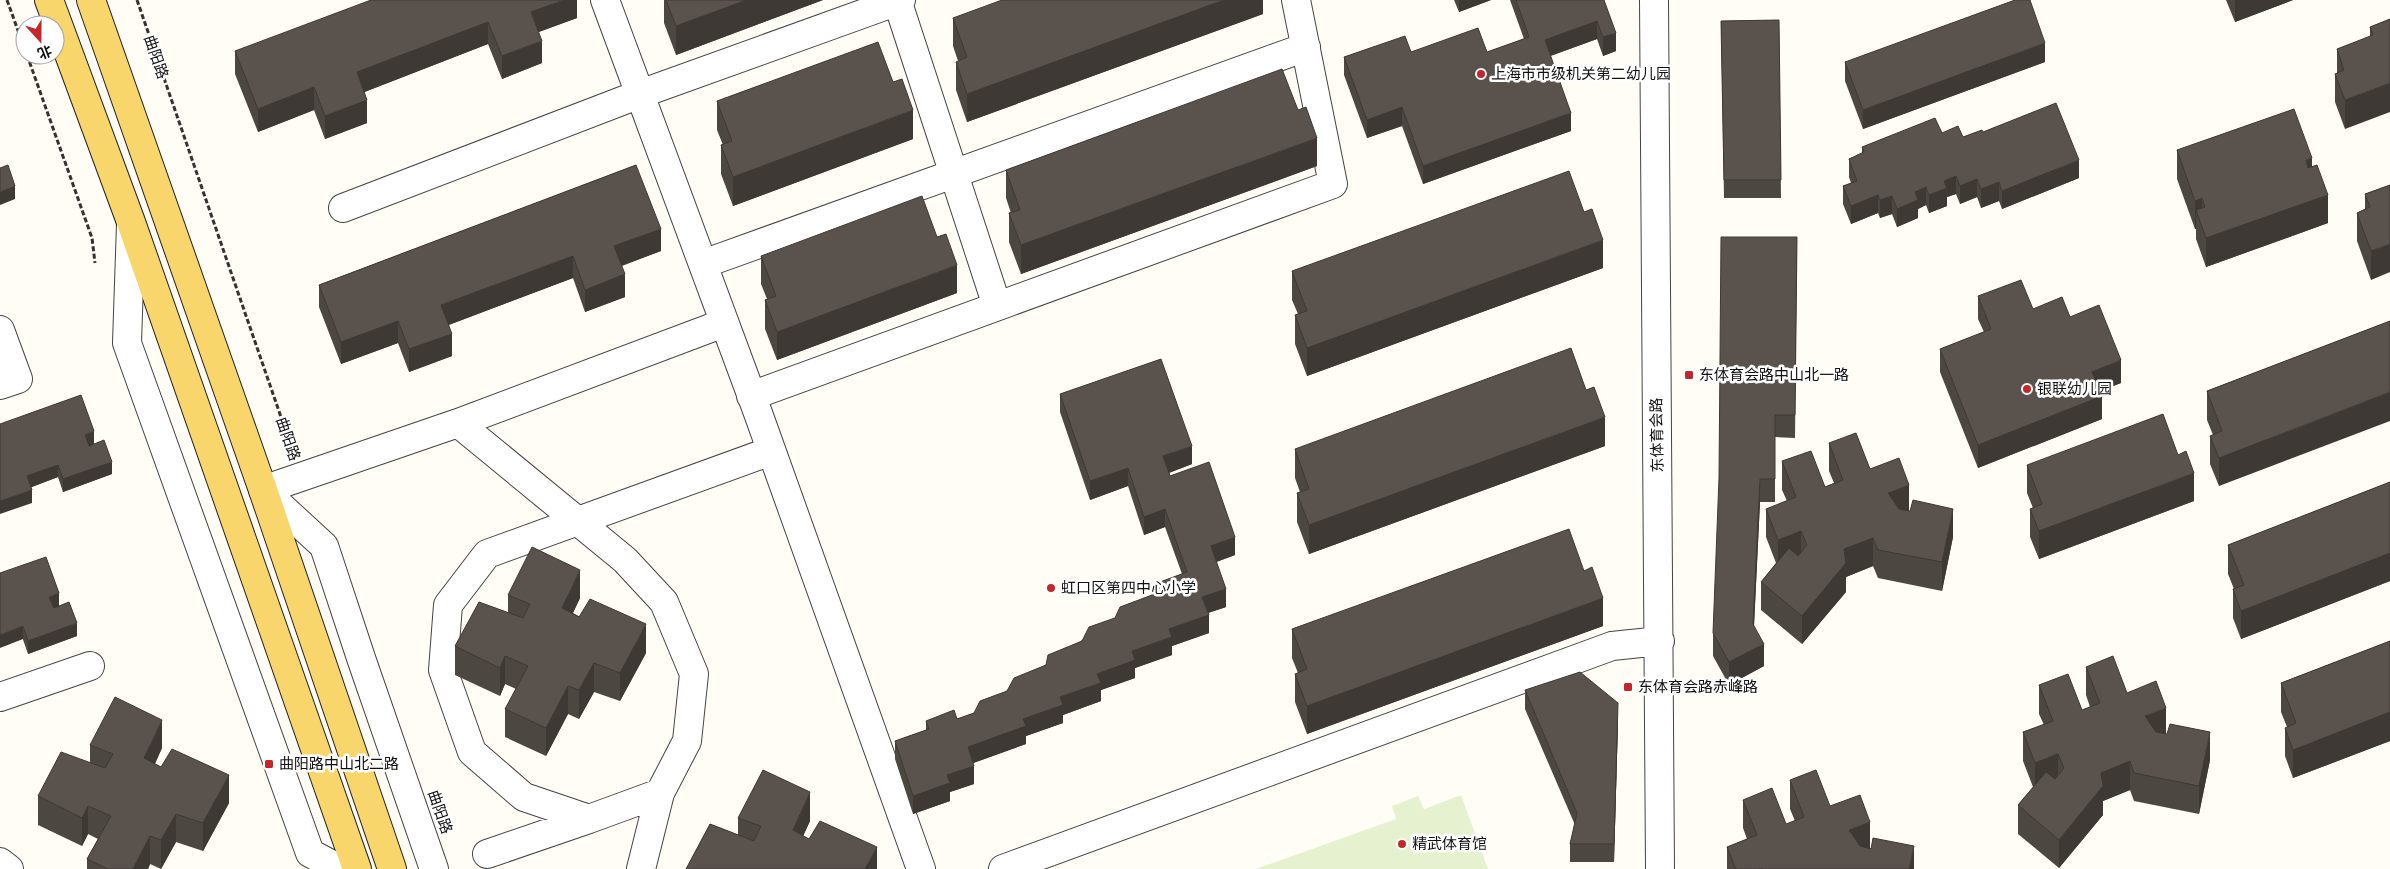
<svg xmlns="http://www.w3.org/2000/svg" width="2390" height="869" viewBox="0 0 2390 869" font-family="Bitter,'Noto Sans SC',serif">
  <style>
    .pitch { fill: #e6f2cf }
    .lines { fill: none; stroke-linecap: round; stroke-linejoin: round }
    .minor-casing { stroke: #444; stroke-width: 30 }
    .major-casing { stroke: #222; stroke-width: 30 }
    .path { stroke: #333; stroke-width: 3; stroke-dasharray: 5 2.5; stroke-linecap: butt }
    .minor { stroke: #fff; stroke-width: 28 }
    .major { stroke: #f9d66b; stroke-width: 28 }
    .wall { fill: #4d4742 }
    .shaded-wall { fill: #3f3936 }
    .building { fill: #5a524d; stroke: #3f3936 }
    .poi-dot { fill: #c4262e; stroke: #fff; stroke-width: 2 }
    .labels { text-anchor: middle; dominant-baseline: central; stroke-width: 5; stroke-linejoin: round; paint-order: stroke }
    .street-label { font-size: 15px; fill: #111; stroke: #fff }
    .poi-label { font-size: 15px; fill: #111; stroke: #fff; text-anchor: start }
  </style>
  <rect width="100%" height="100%" fill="#fffdf5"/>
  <path class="pitch" d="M1461 795 1488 869H1256L1396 819 1392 806 1418 796 1424 809Z"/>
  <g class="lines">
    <g class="minor-casing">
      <path id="minor" d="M605 0 758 413 921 869
        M897 0 997 306
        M1654 0 1660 869
        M343 208 640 94 901 0
        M131 224 127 343 310 853 340 869
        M703 264 1306 47
        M0 330 18 379 0 385
        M751 396 1333 184 1296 0
        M458 423 724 323
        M0 697 90 666
        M487 854 589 819
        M0 862 9 869
        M434 869 361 658 324 546 263 490 458 423 625 560 664 602 694 674 687 741 660 793 589 819 524 797 472 752 443 670 448 605 487 554 771 451
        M641 869 660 793
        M1003 869 1612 646 1660 641"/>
    </g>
    <g class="major-casing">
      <path id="major" d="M49 0 131 222 357 869
        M91 0 263 490 392 869"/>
    </g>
    <path class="path" d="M7 0 25 50
      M137 0 291 446
      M27 55 92 238 95 263"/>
    <use href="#minor" class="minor"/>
    <use href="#major" class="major"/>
  </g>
  <path class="wall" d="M577 0V18L538 32 542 63 502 79 488 44 364 92 367 123 325 139 314 110 258 132 235 74V51Z
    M664 0H823L676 55 664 23Z
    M1263 0V14L967 122 956 90V62L958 61 953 46V18Z
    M1454 0H1491L1459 12Z
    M1510 0H1604L1616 51 1603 56 1597 39 1550 56 1571 131 1423 184 1402 126 1367 138 1344 75V57L1411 52H1487L1524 39Z
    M2226 0H2293L2235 22Z
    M2390 19 2345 129 2335 102V74L2337 73V49L2370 37V27Z
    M1779 20 1781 198H1724L1721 21Z
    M1845 62H2045L1863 129 1845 81Z
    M717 101 913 139 733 206 721 174V145H723L717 130Z
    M1983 132 2079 178 2002 209 1999 201 1981 208 1977 197 1960 204 1956 194 1947 197V206L1929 213 1926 205 1918 209V218L1897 227 1892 214 1880 218 1878 213 1851 224 1843 204V186L1851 183 1849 177V159L1862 153V147L1942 133 1963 137Z
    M2177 150 2312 167 2328 223 2206 267 2196 239V229H2195L2177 179Z
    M636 165 661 251 622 266 625 297 585 312 573 278 448 325 452 356 409 372 398 343 341 364 319 307V285Z
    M1317 166 1021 274 1009 242V213H1011L1006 198V170Z
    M2390 185 2371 280 2357 241V213L2365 209V194Z
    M1797 237 1795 438 1775 437V502H1760L1754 626 1764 666 1729 685 1713 656V633Z
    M761 256 957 293 777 360 765 329V300L767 299 761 284Z
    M1603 268 1307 376 1295 344V315L1298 314 1292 300V271Z
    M1978 296 2070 317 2121 383 2100 391 2102 419 1978 468 1940 372V349L1984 332 1978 319Z
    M2390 321 2219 486 2210 464V436L2213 435 2207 420V391Z
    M1060 394 1192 464 1169 473 1170 476 1235 555 1216 562 1226 607 1208 613 1209 633 1172 646V655L1135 668V678L1101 690V701L1063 715V723L1026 736V744L973 763 974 784 950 792V801L913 814 895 759V741L926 730V721L957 719 974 713 1115 618 1152 595 1182 574 1165 527 1144 535 1128 486 1090 500 1060 412Z
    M0 424 94 444 112 474 63 492 58 477 31 487 32 503Z
    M1829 443 1870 469 1909 511 1953 537 1942 591 1878 578 1873 566 1846 577V592L1802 644 1761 610V582L1776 563 1766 537V509L1787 501 1782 490V461L1825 487 1834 483 1829 471Z
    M1605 446 1309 554 1297 522V493L1300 492 1295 478V449Z
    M2027 465 2194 501 2039 559 2030 537V509L2033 508 2027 493Z
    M2390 482V581L2241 639 2233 618V589H2234L2228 574V545Z
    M0 573 59 606 77 636 28 654Z
    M508 595 580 598 573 613 646 653 620 701 594 692 579 719 568 714 546 756 505 737V709L516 689 505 684 500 696 455 675V646L508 612Z
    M1603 626 1307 734 1295 702V674L1298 673 1292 658V629Z
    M2390 641V741L2293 778 2285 756V728L2287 727 2281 712V683Z
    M2086 667 2127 693 2166 734 2210 760 2199 814 2134 801 2130 790 2103 801V815L2059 868 2018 834V805L2033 787 2023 761V732L2044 725 2039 714V685L2082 710 2090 707 2086 695Z
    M1525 690 1618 721 1614 862H1570V844L1575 825 1525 709Z
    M90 745 162 748 155 764 229 803 203 851 176 842 161 869 150 864 148 869H87V859L98 839 88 834 82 846 38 825V796L90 762Z
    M1790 780 1830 806 1870 848 1914 869H1727V847L1747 839 1743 828V800L1786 824 1795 821 1790 809Z
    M738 818 810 821 803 836 809 839 877 869H686L710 824 738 835Z"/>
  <path class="shaded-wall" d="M564 0H577V18L531 35V12Z
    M747 0H823L676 55V26Z
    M1224 0H1263V14L967 122V94Z
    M1459 0H1491L1459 12Z
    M2235 0H2293L2235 22Z
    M1597 21V39L1545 58V40Z
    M488 22V44L357 95V72Z
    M1616 33V51L1603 56V37Z
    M542 41V63L502 79V56Z
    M2045 43V62L1863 129V110Z
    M2390 83V112L2345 129V100Z
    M314 87V110L258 132V109Z
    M367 100V123L325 139V116Z
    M1402 107V126L1367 138V120Z
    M913 110V139L733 206V177Z
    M1571 113V131L1423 184V166Z
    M1317 138V166L1021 274V245Z
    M2312 158V186L2306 160Z
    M2079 160V178L2002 209V191Z
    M1956 176V194L1947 197V206L1929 213V195L1944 181Z
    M1977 179V197L1960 204V186Z
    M1999 182V201L1981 208V189Z
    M15 186V199L0 205V192Z
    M1926 187V205L1918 209V218L1897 227V209L1915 192Z
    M1878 195V213L1851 224V206Z
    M2328 195V223L2206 267V238Z
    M1892 196V214L1880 218V200Z
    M2202 198V227L2196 210V229H2195V201Z
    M661 229V251L614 268V246Z
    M1603 240V268L1307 376V348Z
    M2390 244V272L2371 280V251Z
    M573 256V278L441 328V305Z
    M957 265V293L777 360V332Z
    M625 274V297L585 312V290Z
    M398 321V343L341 364V342Z
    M452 334V356L409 372V349Z
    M2121 360V383L2092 394V372Z
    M2390 392V421L2219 486V458Z
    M2102 396V419L1978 468V445Z
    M1605 417V446L1309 554V525Z
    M94 431V444L85 448V435Z
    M1192 446V464L1163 475V456Z
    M112 462V474L63 492V479Z
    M58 465V477L27 489V476Z
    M1128 468V486L1090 500V481Z
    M2194 473V501L2039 559V531Z
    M1760 479V502L1753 647V624Z
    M1909 485V513L1888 521V493Z
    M32 490V503L0 514V501Z
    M1165 509V527L1144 535V517Z
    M1953 509V537L1942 591V562Z
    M1801 531V559L1778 568V540Z
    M1235 537V555L1211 564V546Z
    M1873 538V566L1846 577V592L1802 644V616L1844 549Z
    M2390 553V581L2241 639V611Z
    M580 570V598L562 636V608Z
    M1226 589V607L1202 615V597Z
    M59 593V606L49 610V597Z
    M1603 598V626L1307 734V706Z
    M1209 615V633L1172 646V655L1135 668V678L1101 690V701L1063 715V723L1026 736V744L968 765V747L1023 719 1060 697 1132 651 1169 629Z
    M77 623V636L28 654V641Z
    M646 624V653L620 701V673Z
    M23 626V639L0 648V635Z
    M1764 644V666L1729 685V662Z
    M505 656V684L500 696V668Z
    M594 663V692L579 719V690Z
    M568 686V714L546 756V728Z
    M1618 703V721L1614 862V844Z
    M2166 708V736L2145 744V716Z
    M2390 712V741L2293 778V750Z
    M162 720V748L144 786V758Z
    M2210 732V760L2199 814V786Z
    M2058 754V782L2035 791V763Z
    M2130 761V790L2103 801V815L2059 868V840L2101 773Z
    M974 766V784L950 792V801L913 814V796L947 775Z
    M229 775V803L203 851V823Z
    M810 792V821L793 858V830Z
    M88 806V834L82 846V818Z
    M176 814V842L161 869V840Z
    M1870 822V850L1849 859V830Z
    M150 836V864L148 869H133Z
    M1914 846V869H1909Z
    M877 847V869H865Z"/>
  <path class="building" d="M371 0H564L531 12 542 41 502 56 488 22 357 72 367 100 325 116 314 87 258 109 235 51Z
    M666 0H747L676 26Z
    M1002 0H1224L967 94 956 62 967 57 953 18Z
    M1516 0H1604L1616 33 1603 37 1597 21 1545 40 1571 113 1423 166 1402 107 1367 120 1344 57 1405 36 1411 52 1478 28 1487 52 1529 37Z
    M2015 0H2030L2045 43 1863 110 1845 62Z
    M2390 19V83L2345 100 2335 74 2344 70 2337 49 2373 35 2370 27Z
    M1779 20 1781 180H1724L1721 21Z
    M878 42 893 82 902 79 913 110 733 177 721 145 732 141 717 101Z
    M1282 69 1298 110 1306 107 1317 138 1021 245 1009 213 1020 210 1006 170Z
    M2056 103 2079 160 2002 191 1999 182 1981 189 1977 179 1960 186 1956 176 1944 181 1947 188 1929 195 1926 187 1915 192 1918 200 1897 209 1892 196 1880 200 1878 195 1851 206 1843 186 1857 181 1849 159 1864 152 1862 147 1935 118 1942 133 1958 126 1963 137 1982 130 1983 132Z
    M2294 109 2312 158 2306 160 2308 168 2317 165 2328 195 2206 238 2196 210 2205 207 2202 198 2195 201 2177 150Z
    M8 165 15 186 0 192V168Z
    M636 165 661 229 614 246 625 274 585 290 573 256 441 305 452 334 409 349 398 321 341 342 319 285Z
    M1569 171 1584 212 1592 209 1603 240 1307 348 1295 315 1307 311 1292 271Z
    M2390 185V244L2371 251 2357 213 2370 207 2365 194Z
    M922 196 937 237 946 234 957 265 777 332 765 300 776 296 761 256Z
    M1721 237H1797L1795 415H1775V479H1760L1753 624 1764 644 1729 662 1713 633 1719 478Z
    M2021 280 2033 309 2062 297 2070 317 2099 305 2121 360 2092 372 2102 396 1978 445 1940 349 1991 329 1978 296Z
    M2390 321V392L2219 458 2210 436 2222 431 2207 391Z
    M1571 348 1586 390 1594 387 1605 417 1309 525 1297 493 1309 489 1295 449Z
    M1161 359 1192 446 1163 456 1170 476 1209 462 1235 537 1211 546 1226 589 1202 597 1209 615 1169 629 1172 637 1132 651 1135 660 1097 674 1101 683 1060 697 1063 705 1023 719 1026 726 968 747 974 766 947 775 950 783 913 796 895 741 929 729 926 721 954 710 957 719 974 713 980 701 1007 691 1014 678 1046 665 1048 655 1082 641 1089 627 1115 618 1120 607 1152 595 1160 582 1187 572 1165 509 1144 517 1128 468 1090 481 1060 394Z
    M81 395 94 431 85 435 89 446 104 440 112 462 63 479 58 465 27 476 32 490 0 501V424Z
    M2163 414 2178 455 2186 451 2194 473 2039 531 2030 509 2042 504 2027 465Z
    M1856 433 1870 469 1899 458 1909 485 1888 493 1899 509 1910 511 1913 500 1953 509 1942 562 1878 550 1873 538 1844 549 1846 563 1802 616 1761 582 1789 548 1798 556 1807 545 1801 531 1778 540 1766 509 1796 497 1782 461 1811 451 1825 487 1843 480 1829 443Z
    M2390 482V553L2241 611 2233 589 2244 585 2228 545Z
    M1569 529 1584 571 1592 567 1603 598 1307 706 1295 674 1307 669 1292 629Z
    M532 547 580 570 562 608 579 617 590 599 646 624 620 673 594 663 579 690 568 686 546 728 505 709 528 666 505 656 500 668 455 646 479 602 523 618 530 604 508 595Z
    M46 557 59 593 49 597 54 608 69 602 77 623 28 641 23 626 0 635V573Z
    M2390 641V712L2293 750 2285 728 2296 723 2281 683Z
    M2113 656 2127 693 2156 681 2166 708 2145 716 2156 732 2167 734 2170 724 2210 732 2199 786 2134 773 2130 761 2101 773 2103 786 2059 840 2018 805 2046 772 2055 779 2064 768 2058 754 2035 763 2023 732 2053 721 2039 685 2068 674 2082 710 2100 703 2086 667Z
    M1580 672 1618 703 1614 844H1570L1577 813 1525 690Z
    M115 697 162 720 144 758 161 767 172 749 229 775 203 823 176 814 161 840 150 836 133 869H108L87 859 111 816 88 806 82 818 38 796 61 752 105 768 113 754 90 745Z
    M763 770 810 792 793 830 809 839 820 821 877 847 865 869H686L710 824 754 841 761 826 738 818Z
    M1816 770 1830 806 1860 795 1870 822 1849 830 1860 846 1871 849 1873 838 1914 846 1909 869H1763L1762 868 1759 869H1736L1727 847 1757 835 1743 800 1772 788 1786 824 1804 817 1790 780Z"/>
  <g class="poi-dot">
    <circle cx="1481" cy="74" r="5"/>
    <rect x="1684" y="370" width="10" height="10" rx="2.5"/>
    <circle cx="2027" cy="389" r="5"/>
    <circle cx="1051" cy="588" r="5"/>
    <rect x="1623" y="682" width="10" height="10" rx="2.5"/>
    <rect x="264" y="759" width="10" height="10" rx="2.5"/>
    <circle cx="1402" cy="844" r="5"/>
  </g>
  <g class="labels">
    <g class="street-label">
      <text transform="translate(156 57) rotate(71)">曲阳路</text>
      <text transform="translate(1657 435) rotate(-91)">东体育会路</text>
      <text transform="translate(288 439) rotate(71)">曲阳路</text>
      <text transform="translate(440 812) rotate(71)">曲阳路</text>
    </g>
    <g class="poi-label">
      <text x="1491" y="74">上海市市级机关第二幼儿园</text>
      <text x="1699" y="375">东体育会路中山北一路</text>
      <text x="2037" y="389">银联幼儿园</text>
      <text x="1061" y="588">虹口区第四中心小学</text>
      <text x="1638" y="687">东体育会路赤峰路</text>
      <text x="279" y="764">曲阳路中山北二路</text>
      <text x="1412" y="844">精武体育馆</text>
    </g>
  </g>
  <g transform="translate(40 40) rotate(159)"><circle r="24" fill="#ffffff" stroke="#a0a0a0"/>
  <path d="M0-4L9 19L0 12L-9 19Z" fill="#c4262e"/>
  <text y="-8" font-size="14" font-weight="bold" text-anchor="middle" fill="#111111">北</text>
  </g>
</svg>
